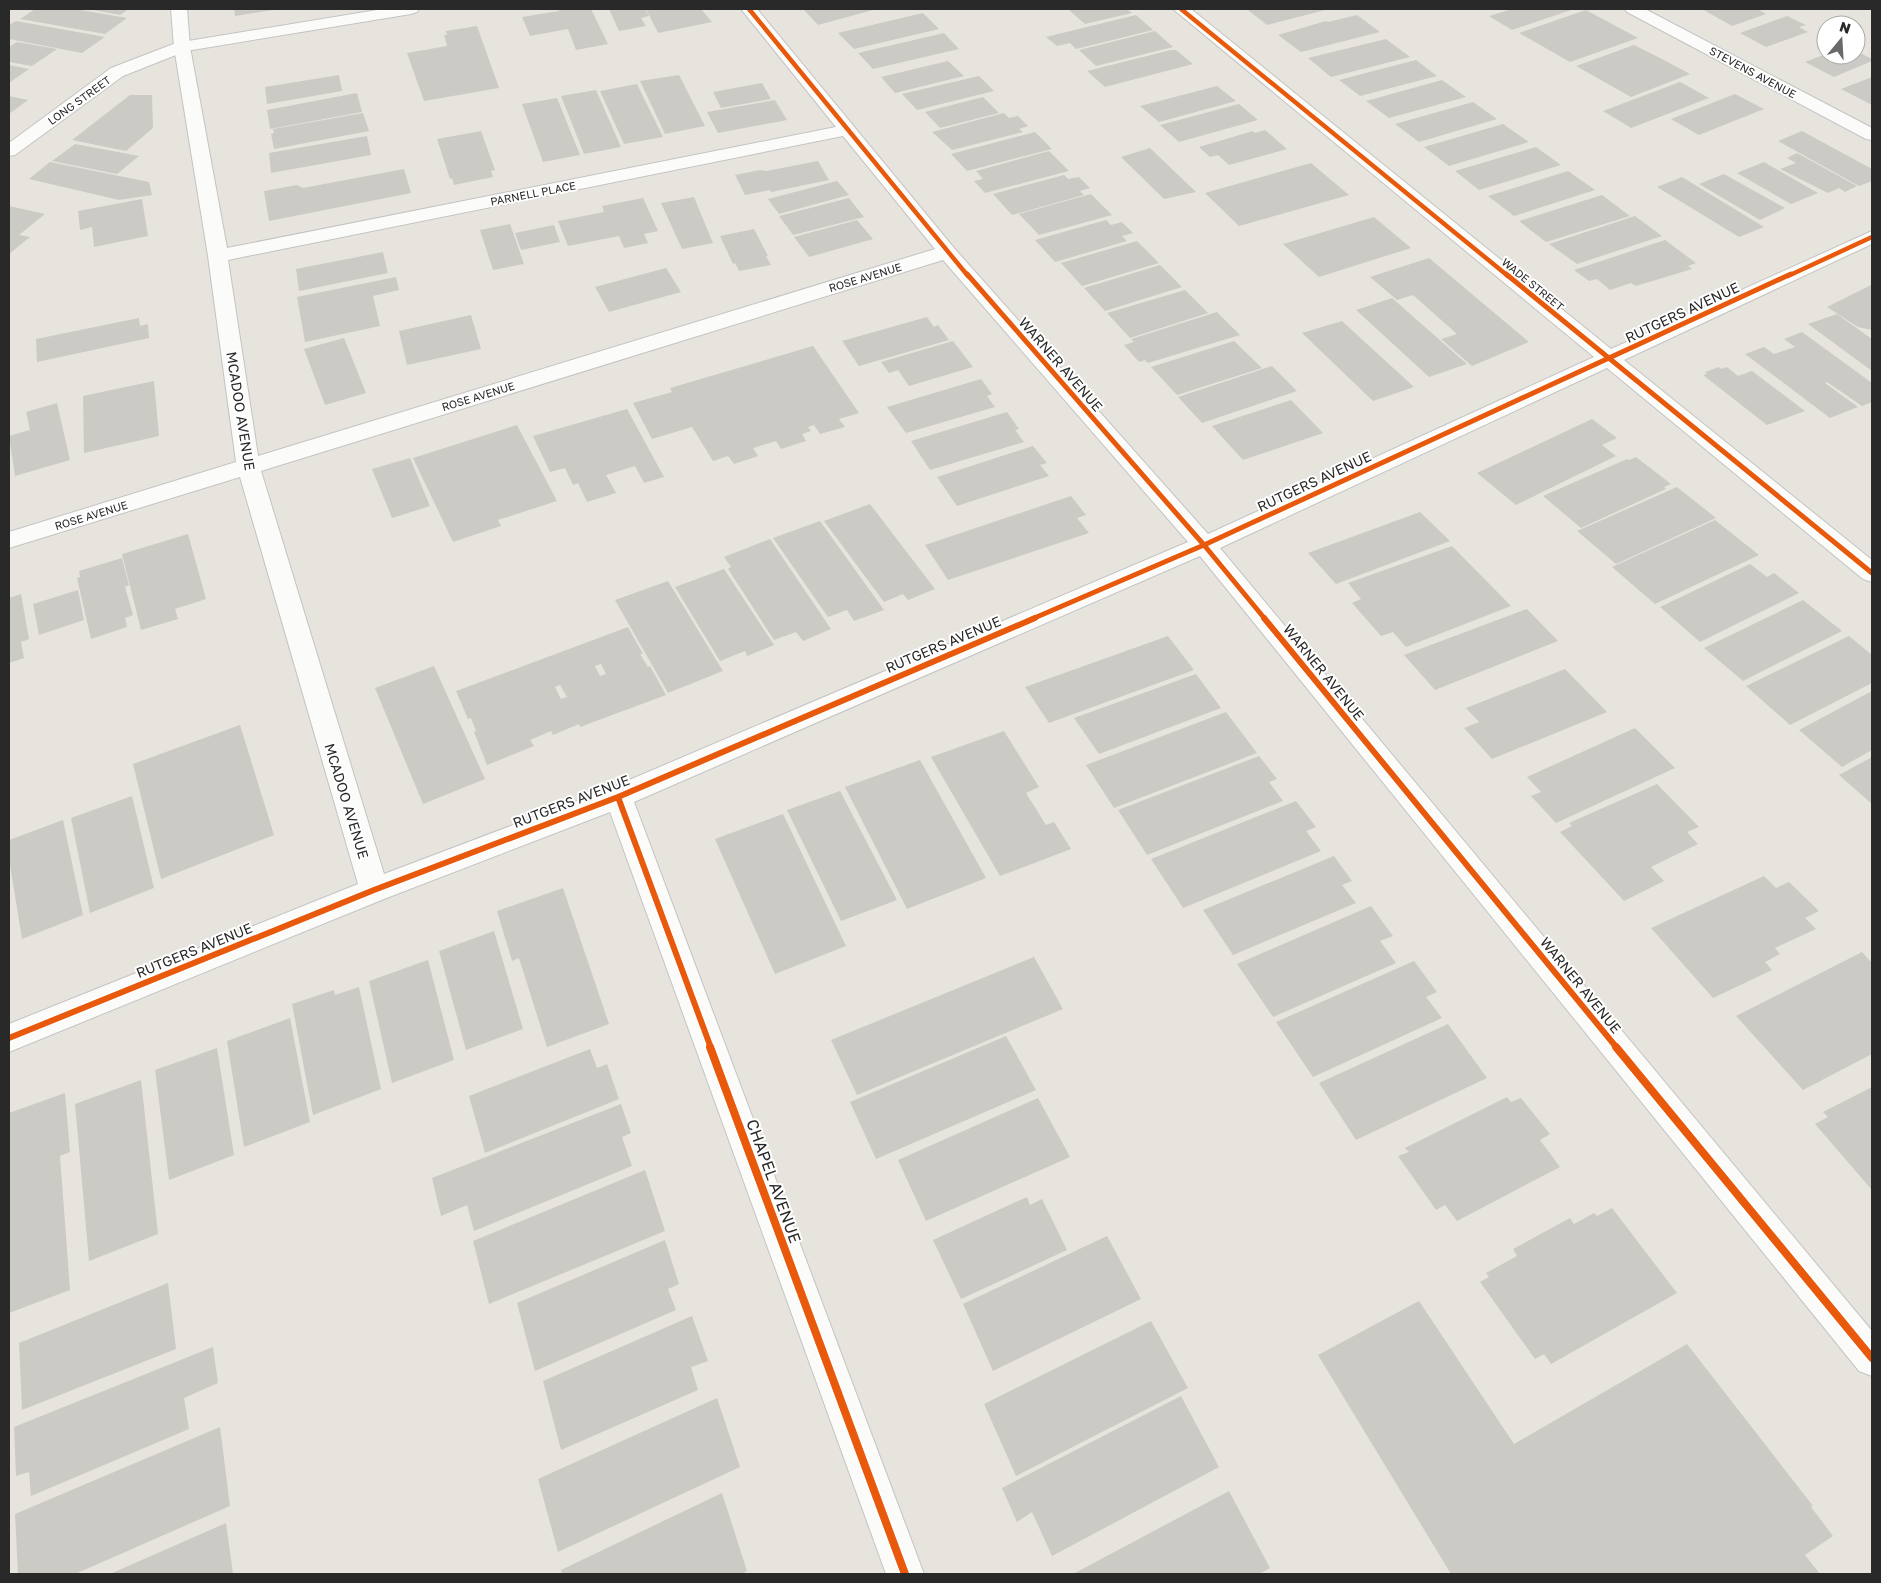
<svg xmlns="http://www.w3.org/2000/svg" width="1881" height="1583" viewBox="0 0 1881 1583" font-family="'Golos Text',sans-serif">
  <style>
    .building { fill: #cccac5; fill-rule: evenodd }
    .lines { fill: none; stroke-linecap: round; stroke-linejoin: round }
    .street-casing { stroke: #c4c3c4; stroke-width: 2 }
    .secondary-casing { stroke: #c4c3c4; stroke-width: 2 }
    .street { fill: #fbfbfa; fill-rule: evenodd }
    .secondary { fill: #fbfbfa; fill-rule: evenodd }
    .cycleway-far3-casing { stroke: #fff; stroke-width: 6 }
    .cycleway-far2-casing { stroke: #fff; stroke-width: 8 }
    .cycleway-far1-casing { stroke: #fff; stroke-width: 9 }
    .cycleway-casing { stroke: #fff; stroke-width: 11 }
    .cycleway-far3 { stroke: #e8590c; stroke-width: 4.5 }
    .cycleway-far2 { stroke: #e8590c; stroke-width: 5 }
    .cycleway-far1 { stroke: #e8590c; stroke-width: 6 }
    .cycleway { stroke: #e8590c; stroke-width: 8 }
    .labels { text-anchor: middle; dominant-baseline: central; stroke-width: 4; stroke-linejoin: round; paint-order: stroke }
    .far-street-label { font-size: 11px; fill: #292929; stroke: #fff }
    .street-label { font-size: 14px; fill: #292929; stroke: #fff }
    .near-street-label { font-size: 16px; fill: #292929; stroke: #fff }
  </style>
  <rect width="100%" height="100%" fill="#e7e4de"/>
  <path class="building" d="M35 9H75L127 18 105 34 20 19Z
    M88 9H129L120 15Z
    M234 9H273V10L235 16Z
    M558 9H591L608 44 576 50 568 29 530 36 522 17 559 11Z
    M609 9H645L649 16 641 18 646 26 619 31Z
    M646 9H701L712 22 658 33Z
    M803 9H873V10L818 25Z
    M1072 9H1127L1132 13 1085 24 1069 10Z
    M1254 9H1329L1267 25 1248 10Z
    M1512 9H1574L1512 30 1489 16Z
    M1702 9H1763L1759 10 1766 14 1732 26Z
    M1586 10 1638 38 1570 62 1519 33Z
    M923 13 939 29 854 49 838 33Z
    M1136 15 1153 30 1076 49 1070 43 1057 46 1046 37Z
    M1357 15 1380 32 1301 52 1278 35 1326 21 1328 22Z
    M1787 16 1806 25 1799 27 1808 32 1766 47 1740 33Z
    M16 21 105 37 82 53 9 39V25Z
    M477 26 499 88 424 101 407 53 447 46 444 35H447L446 31Z
    M1155 31 1173 47 1096 66 1079 50Z
    M944 33 959 49 873 69 858 53Z
    M1386 39 1410 57 1331 77 1308 58Z
    M17 42 57 49 32 66 9 62V47Z
    M1634 45 1662 59 1690 74 1631 97 1576 66Z
    M1171 50H1176L1193 64 1105 87 1087 71Z
    M1856 51 1872 59V61L1834 77 1805 62 1826 54 1856 55Z
    M1416 60 1437 76 1360 96 1339 80Z
    M948 61 964 76 895 93 881 77Z
    M9 65 29 69 9 83Z
    M339 75 342 91 267 104 265 87Z
    M679 75 705 126 665 134 640 81Z
    M979 76 994 91 917 110 902 94Z
    M1872 77V105L1841 89Z
    M1442 80 1466 97 1389 118 1366 101Z
    M1680 82 1709 98 1631 128 1603 111Z
    M762 83 771 99 721 108 713 92Z
    M637 84 663 137 624 144 600 91Z
    M1217 86 1236 101 1159 122 1140 106Z
    M596 90 621 147 584 154 561 96Z
    M357 93 362 112 270 129 267 110Z
    M1735 94 1764 109 1699 135 1671 119Z
    M130 95H152L153 128 126 151 72 140Z
    M9 96 28 100 9 114Z
    M983 97 999 113 940 128 925 112Z
    M557 98 580 155 543 162 522 104Z
    M775 100 787 120 718 133 707 112Z
    M1473 102 1497 119 1419 142 1395 124Z
    M1239 104 1258 120 1179 142 1160 125Z
    M363 113 369 131 274 149 271 134 274 133 273 129Z
    M1004 113 1009 118 1018 116 1028 126 1019 129 1023 132 952 150 932 132Z
    M1503 124 1529 142 1449 166 1424 147Z
    M1265 130 1287 149 1229 165 1218 155 1210 157 1199 147 1253 131 1255 133Z
    M481 131 495 170 491 171 493 177 454 185 452 178 450 179 437 139Z
    M1802 131 1872 169V181L1859 186 1778 141Z
    M1035 132 1052 149 967 171 951 154Z
    M367 136 371 155 271 173 269 153Z
    M75 144 139 156 117 174 52 161Z
    M1536 147 1561 165 1479 190 1455 171Z
    M1150 148 1196 192 1164 199 1121 157Z
    M1049 151 1069 171 985 193 974 181 983 179 976 171Z
    M1797 153 1857 186 1845 192 1839 188 1828 193 1780 169 1796 163 1787 158Z
    M818 161 829 180 771 192 770 190 745 195 735 175 760 170 766 171Z
    M50 162 149 182 152 195 119 200 29 179Z
    M1764 162 1818 193 1791 204 1737 173Z
    M1311 163 1349 195 1239 226 1205 193Z
    M404 169 411 193 269 221 264 191 297 185 303 188Z
    M1568 171 1595 190 1514 216 1488 196Z
    M1724 174 1785 208 1760 220 1699 184Z
    M1064 175 1068 179 1079 177 1090 188 1080 191 1084 195 1012 215 993 194Z
    M1682 177 1764 227 1739 237 1657 187Z
    M837 181 849 195 779 214 768 199Z
    M1091 194 1112 215 1039 235 1019 214Z
    M1602 195 1630 216 1546 242 1519 221Z
    M694 197 713 243 682 249 661 203Z
    M643 198 658 231 644 234 648 243 624 248 619 236 568 246 558 221 604 212 602 206Z
    M849 198 864 217 793 235 779 216Z
    M142 199 148 236 94 247 92 227 80 230 78 211Z
    M9 206 45 214 19 235 30 237 9 254Z
    M1635 216 1662 236 1577 264 1549 244Z
    M1374 217 1411 248 1319 277 1283 244Z
    M857 220 873 239 809 257 794 237Z
    M1106 220 1111 225 1122 222 1133 233 1122 236 1127 241 1055 262 1035 240Z
    M510 224 524 264 493 270 480 230Z
    M554 225 560 242 521 250 515 233Z
    M754 229 768 256H766L771 265 739 271 735 263 733 264 720 236Z
    M1665 240 1696 263 1688 266 1692 269 1636 286 1631 283 1610 290 1597 279 1589 281 1574 270Z
    M1137 241 1159 263 1082 286 1061 263Z
    M383 252 388 273 299 291 296 269Z
    M1429 258 1529 342 1472 366 1441 339 1457 334 1413 295 1397 300 1370 277Z
    M1160 265 1182 287 1105 311 1084 288Z
    M666 268 681 292 609 312 595 287Z
    M396 277 399 290 373 296 380 326 305 342 297 297Z
    M1871 285 1872 330 1858 327 1827 307Z
    M1185 290 1208 313 1130 338 1107 313Z
    M1392 298 1467 364 1429 377 1356 310Z
    M1217 312 1240 335 1148 363 1145 360 1139 362 1124 345 1134 342 1131 339Z
    M1837 314 1872 339V371L1808 324Z
    M471 315 481 349 407 365 399 331Z
    M927 317 934 327 938 325 949 340 859 366 842 341Z
    M139 318 140 326 148 324 149 338 37 362 36 339Z
    M1342 321 1414 387 1373 401 1302 333Z
    M1802 332 1872 383V402L1862 406 1827 382 1825 383 1858 407 1830 418 1745 354 1764 347 1774 354 1795 347 1784 339Z
    M344 338 366 393 325 405 304 349Z
    M953 341 973 367 909 386 898 370 889 373 881 362Z
    M1234 341 1262 368 1177 395 1151 367Z
    M813 346 859 413 839 419 845 427 820 434 814 425 808 427 811 431 802 434 806 441 781 449 776 441 753 448 758 456 734 464 728 456 713 461 692 427 652 439 633 403 672 392 670 388Z
    M1272 366 1297 391 1202 423 1178 397Z
    M1719 367 1721 369 1727 367 1738 376 1752 371 1805 411 1767 425 1703 375 1707 374 1705 372Z
    M981 379 992 394 987 396 995 407 906 433 887 407Z
    M154 381 159 436 84 453 83 396Z
    M1291 400 1323 433 1243 460 1212 426Z
    M57 403 70 460 15 476 9 436 30 430 26 412Z
    M627 409 664 477 644 483 635 466 606 475 616 493 587 502 578 483 573 485 565 468 550 472 533 436Z
    M1007 412 1019 429 1015 430 1024 442 930 470 911 441Z
    M1592 419 1617 438 1602 445 1616 456 1516 505 1477 473Z
    M517 425 557 501 498 520 501 526 453 542 413 458Z
    M1033 446 1047 463 1040 465 1049 476 957 506 937 477Z
    M1636 457 1671 484 1664 487 1666 489 1581 528 1543 496 1627 459 1629 460Z
    M410 458 430 506 392 518 372 469Z
    M1677 487 1716 518 1616 564 1577 531Z
    M1071 496 1086 515 1077 518 1089 533 948 580 925 545Z
    M870 504 935 589 908 600 903 594 884 602 824 521Z
    M1420 512 1450 541 1336 584 1308 553Z
    M1715 520 1759 555 1655 604 1612 567Z
    M820 521 884 610 854 621 847 610 828 617 773 538Z
    M188 534 206 599 175 609 178 619 141 630 122 554Z
    M770 539 831 629 803 641 796 632 774 640 728 569 731 567 724 557Z
    M1452 546 1511 606 1406 647 1393 632 1381 636 1352 603 1361 599 1348 583Z
    M122 558 129 585 125 587 133 615 125 618 127 627 91 639 77 578 80 577 79 571Z
    M1750 564 1767 577 1774 573 1799 593 1700 642 1660 607Z
    M724 569 774 645 747 656 745 651 720 661 675 587Z
    M668 581 723 671 668 693 615 600Z
    M78 590 84 620 39 635 33 604Z
    M21 594 29 639 21 642 24 658 9 663V598Z
    M1803 600 1842 631 1743 681 1704 648Z
    M1527 609 1558 641 1435 690 1404 655Z
    M628 627 643 654H640L648 667 650 666 666 695 580 727 579 724 553 735 551 731 530 740 534 746 487 765 474 732 476 731 471 718 468 719 456 691ZM601 664 606 674 600 676 595 666ZM560 685 567 697 561 699 555 687Z
    M1168 636 1194 670 1049 723 1025 687Z
    M1849 636 1872 655V683L1790 725 1746 686Z
    M434 666 485 779 423 804 375 688Z
    M1565 669 1607 712 1492 759 1464 728 1479 722 1466 708Z
    M1196 674 1221 708 1099 754 1074 718Z
    M1872 691V750L1842 767 1799 730Z
    M1226 712 1257 753 1114 808 1086 765Z
    M240 725 274 835 161 879 133 764Z
    M1635 728 1675 768 1556 823 1531 796 1541 792 1527 777Z
    M1004 731 1039 787 1026 793 1046 825 1054 822 1071 849 1000 876 931 757Z
    M1259 756 1277 779 1269 782 1283 801 1147 855 1118 810Z
    M1872 757V804L1839 775Z
    M920 760 986 878 907 909 845 787Z
    M1657 784 1699 827 1687 832 1698 844 1651 867 1664 881 1624 901 1560 832 1572 826 1569 823Z
    M840 791 897 900 841 921 787 810Z
    M132 796 154 888 90 913 71 818Z
    M1296 801 1316 827 1306 831 1321 851 1183 908 1151 859Z
    M783 814 846 946 775 974 715 839Z
    M63 820 83 915 22 939 9 859V840Z
    M1334 856 1352 881 1342 885 1356 903 1233 955 1203 910Z
    M1764 876 1776 888 1789 882 1819 911 1805 918 1816 929 1775 948 1780 954 1765 962 1772 970 1713 998 1651 928Z
    M563 888 609 1024 547 1047 519 958 512 961 497 911Z
    M1371 906 1393 936 1380 941 1396 963 1273 1017 1237 964Z
    M494 931 523 1029 466 1050 439 951Z
    M1862 952 1872 963V1054L1803 1090 1736 1016Z
    M1034 957 1063 1009 857 1095 831 1040Z
    M428 960 454 1060 392 1083 369 981Z
    M1414 961 1437 992 1426 997 1442 1018 1313 1077 1276 1022Z
    M359 987 381 1089 313 1115 292 1004 334 990 335 995Z
    M290 1018 310 1122 244 1147 227 1041Z
    M1448 1024 1487 1078 1356 1140 1319 1083Z
    M1006 1036 1036 1090 876 1159 850 1102Z
    M217 1048 234 1155 169 1180 155 1070Z
    M590 1049 597 1068 607 1064 619 1099 485 1153 469 1096Z
    M141 1080 158 1234 89 1261 75 1104Z
    M1872 1087V1190L1815 1124 1828 1117 1823 1112Z
    M65 1093 70 1152 60 1156 70 1290 9 1313V1113Z
    M1507 1097 1511 1102 1521 1098 1550 1134 1540 1140 1560 1167 1457 1221 1445 1205 1436 1210 1398 1156 1409 1152 1405 1148Z
    M1038 1098 1070 1157 926 1221 898 1160Z
    M621 1104 631 1133 622 1137 632 1166 474 1231 467 1205 441 1216 432 1178Z
    M645 1170 665 1231 489 1304 473 1241Z
    M1027 1197 1030 1205 1042 1199 1067 1250 961 1299 933 1240Z
    M1612 1208 1677 1293 1551 1364 1544 1354 1535 1359 1480 1282 1489 1277 1486 1273 1517 1256 1513 1249 1570 1218 1574 1224 1594 1213 1597 1216Z
    M1107 1236 1141 1299 993 1371 963 1304Z
    M665 1240 679 1284 668 1289 676 1310 535 1371 517 1303Z
    M168 1283 176 1349 22 1410 19 1343Z
    M1419 1301 1514 1444 1687 1344 1813 1506 1811 1507 1833 1536 1805 1555 1820 1574H1451L1318 1355Z
    M692 1316 708 1361 691 1367 698 1390 561 1450 543 1381Z
    M1151 1321 1188 1388 1016 1476 984 1404Z
    M213 1347 218 1383 184 1398 189 1429 31 1496 29 1472 16 1476 14 1427Z
    M1181 1396 1219 1467 1052 1556 1032 1512 1017 1522 1002 1488Z
    M717 1398 740 1467 558 1552 538 1479Z
    M220 1427 230 1506 75 1574H18L15 1514Z
    M1229 1491 1270 1568 1259 1574H1073Z
    M722 1493 747 1571 741 1574H562L561 1570Z
    M226 1523 233 1574H110Z"/>
  <g class="lines">
    <g class="street-casing">
      <path id="street" d="M171 9H187L190 47 227 248 836 127 741 9H757L954 248 1208 534 1594 357 1173 9H1191L1611 349 1872 231V244L1624 360 1872 560V582L1863 579 1607 368 1220 548 1872 1331V1376L1859 1371 1200 556 634 802 924 1574H886L610 812 384 899 9 1052V1024L358 884 240 477 9 548V532L236 462 208 256 174 47ZM843 136 935 249 258 456 228 260ZM943 260 1188 542 608 789 384 874 261 471Z
        M1625 9H1645L1872 128V140L1866 139 1627 12Z"/>
    </g>
    <g class="secondary-casing">
      <path id="secondary" d="M383 9H419L417 12 411 14 186 51 123 76 15 155 9 156V143L111 68 176 43Z"/>
    </g>
    <use href="#street" class="street"/>
    <use href="#secondary" class="secondary"/>
    <g class="cycleway-far3-casing">
      <path id="cycleway-far3" d="M749 9 968 276
        M1181 9 1508 276
        M1788 276 1872 237"/>
    </g>
    <g class="cycleway-far2-casing">
      <path id="cycleway-far2" d="M967 274 1204 545 1265 619
        M1506 274 1872 573
        M1032 619 1204 545 1791 274"/>
    </g>
    <g class="cycleway-far1-casing">
      <path id="cycleway-far1" d="M1264 618 1617 1048
        M618 797 711 1048
        M9 1038 374 890 618 797 1035 618"/>
    </g>
    <g class="cycleway-casing">
      <path id="cycleway" d="M710 1047 905 1574
        M1616 1047 1872 1358"/>
    </g>
    <use href="#cycleway-far3" class="cycleway-far3"/>
    <use href="#cycleway-far2" class="cycleway-far2"/>
    <use href="#cycleway-far1" class="cycleway-far1"/>
    <use href="#cycleway" class="cycleway"/>
  </g>
  <g class="labels">
    <g class="far-street-label">
      <text transform="translate(1753 72) rotate(28)">STEVENS AVENUE</text>
      <text transform="translate(79 100) rotate(-36)">LONG STREET</text>
      <text transform="translate(533 193) rotate(-11)">PARNELL PLACE</text>
      <text transform="translate(865 277) rotate(-17)">ROSE AVENUE</text>
      <text transform="translate(1533 284) rotate(39)">WADE STREET</text>
      <text transform="translate(478 396) rotate(-17)">ROSE AVENUE</text>
      <text transform="translate(91 515) rotate(-17)">ROSE AVENUE</text>
    </g>
    <g class="street-label">
      <text transform="translate(1682 312) rotate(-25)">RUTGERS AVENUE</text>
      <text transform="translate(1061 364) rotate(49)">WARNER AVENUE</text>
      <text transform="translate(241 411) rotate(81)">MCADOO AVENUE</text>
      <text transform="translate(1314 481) rotate(-25)">RUTGERS AVENUE</text>
      <text transform="translate(943 644) rotate(-23)">RUTGERS AVENUE</text>
      <text transform="translate(1324 672) rotate(51)">WARNER AVENUE</text>
      <text transform="translate(347 801) rotate(73)">MCADOO AVENUE</text>
      <text transform="translate(571 801) rotate(-21)">RUTGERS AVENUE</text>
      <text transform="translate(194 950) rotate(-22)">RUTGERS AVENUE</text>
      <text transform="translate(1581 985) rotate(51)">WARNER AVENUE</text>
    </g>
    <g class="near-street-label">
      <text transform="translate(774 1181) rotate(70)">CHAPEL AVENUE</text>
    </g>
  </g>
  <rect width="1881" height="1583" fill="none" stroke="#292929" stroke-width="20"/>
  <g transform="translate(1841 40) rotate(18)"><circle r="24" fill="#ffffff" stroke="#a9a9a9"/>
  <path d="M0-4L9 19L0 12L-9 19Z" fill="#6c6a68"/>
  <text y="-8" font-size="14" font-weight="bold" text-anchor="middle" fill="#292929">N</text>
  </g>
</svg>
